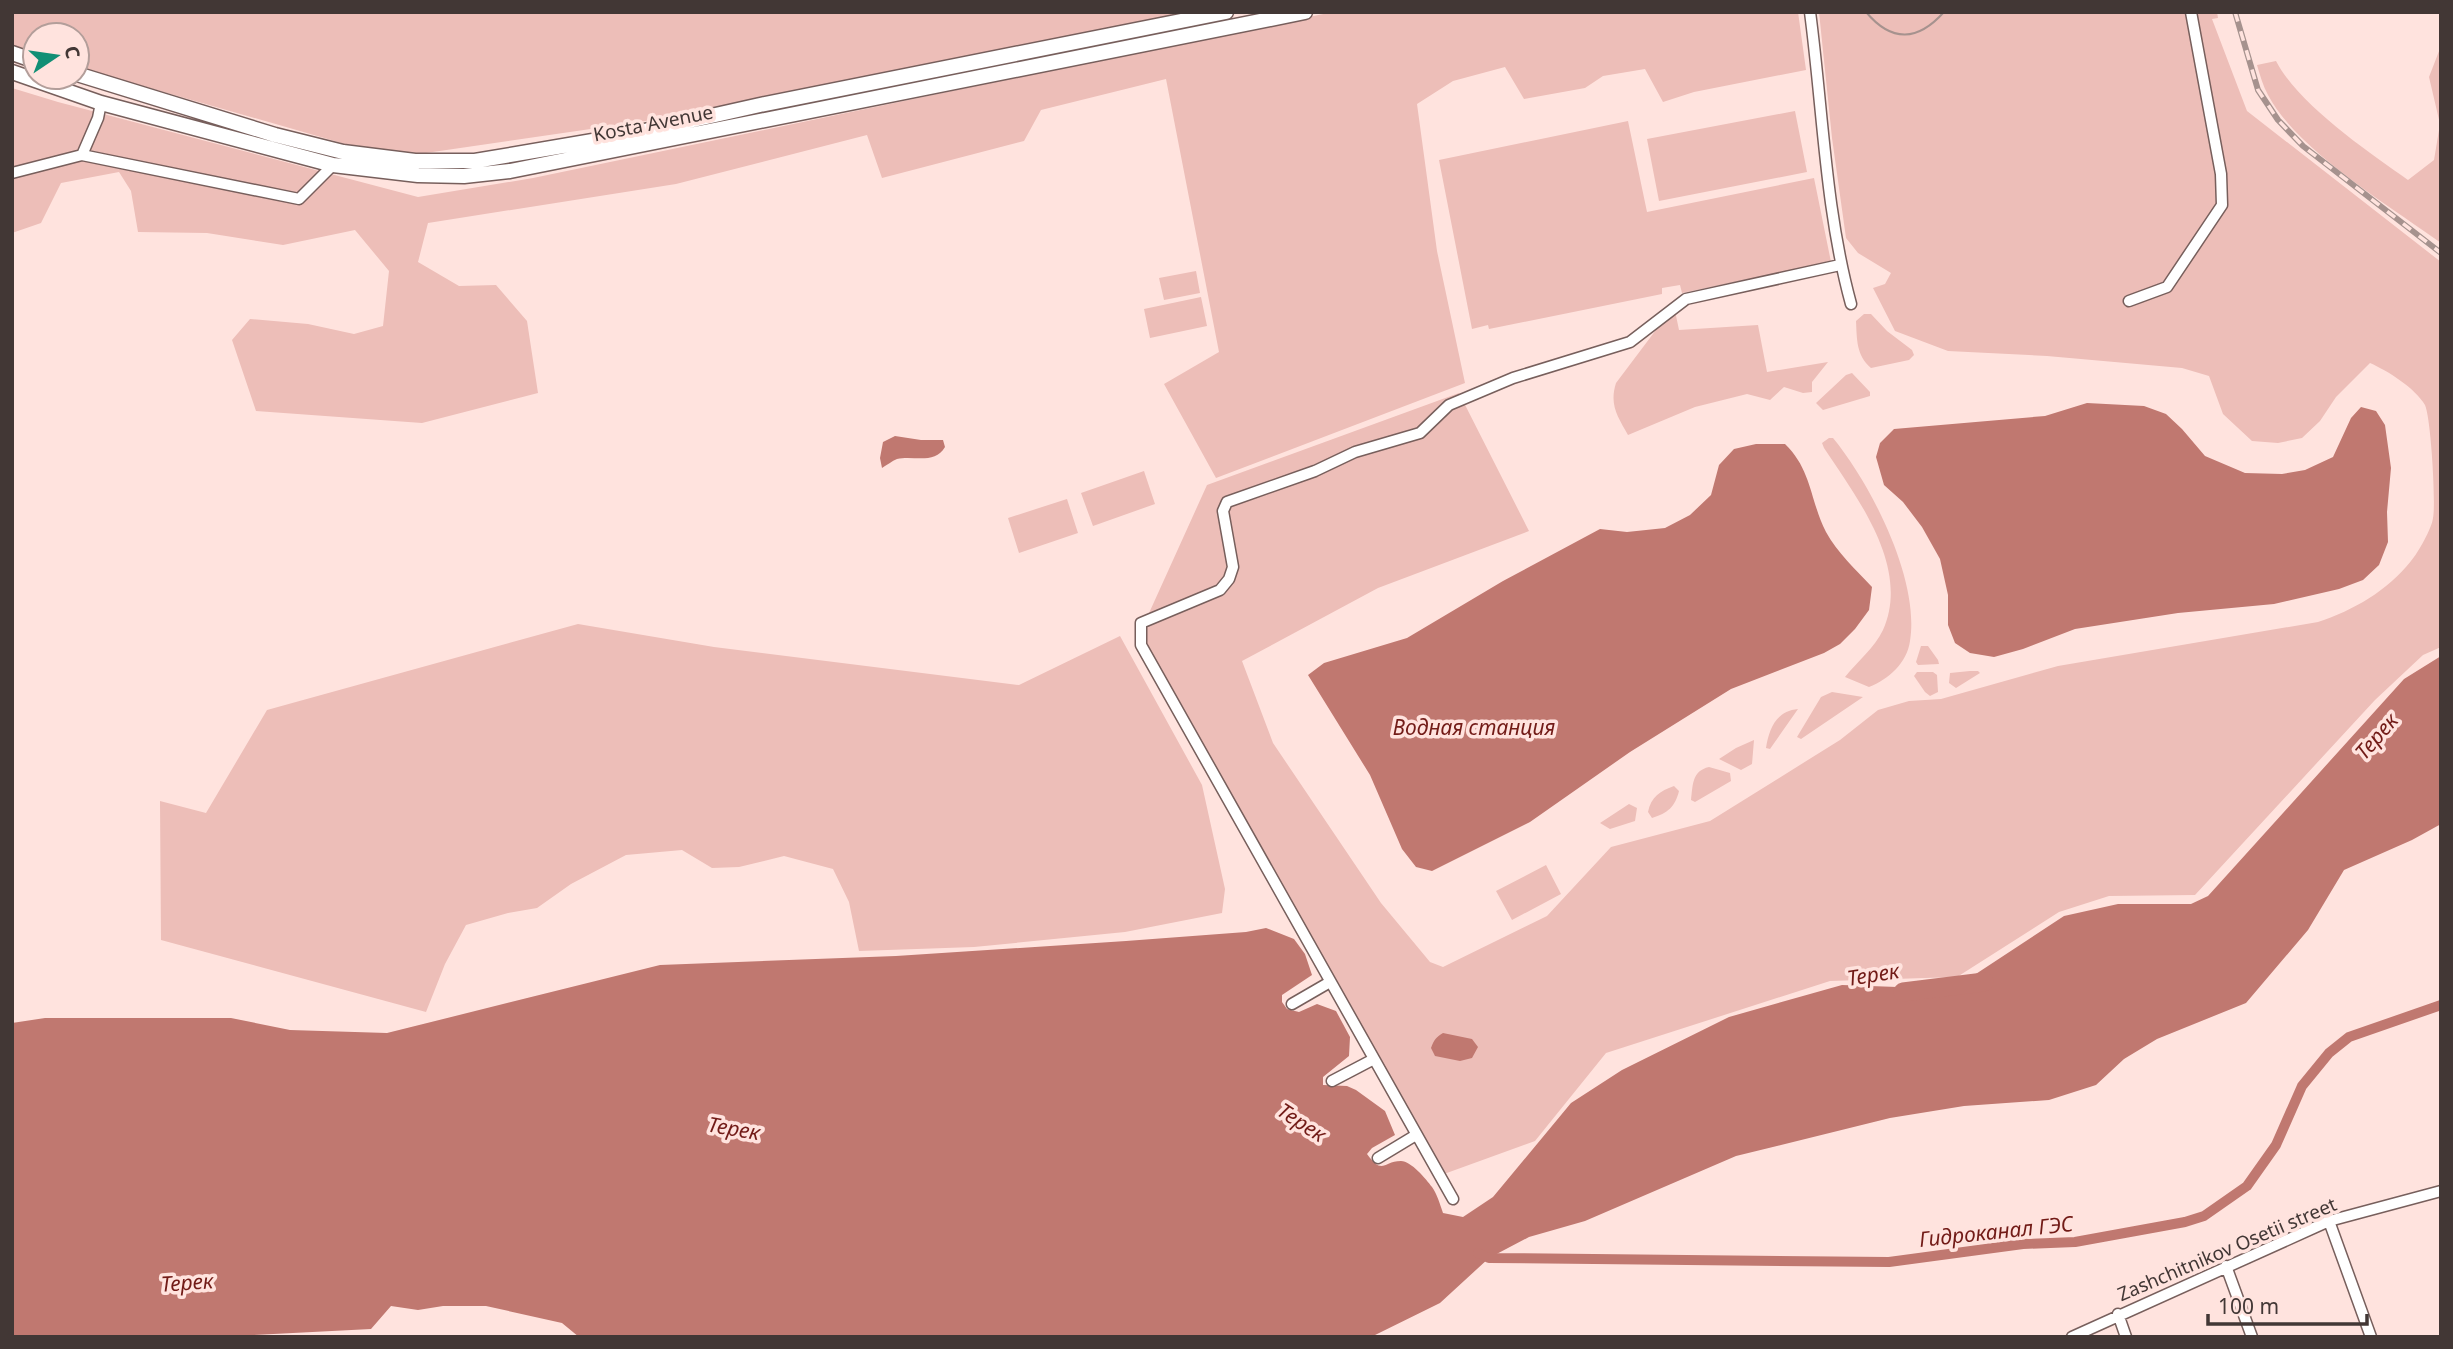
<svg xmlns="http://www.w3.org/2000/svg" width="2453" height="1349" viewBox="0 0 2453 1349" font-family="'Noto Sans',sans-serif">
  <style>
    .green { fill: #edbeb8 }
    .water { fill: #c07870 }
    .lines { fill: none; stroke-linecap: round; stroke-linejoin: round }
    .canal { stroke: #c07870; stroke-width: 10 }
    .river { stroke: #c07870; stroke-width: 19 }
    .minor-casing { stroke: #775f5c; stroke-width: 13 }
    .major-casing { stroke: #775f5c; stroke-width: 17 }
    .minor { stroke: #fff; stroke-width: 10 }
    .major { stroke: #fff; stroke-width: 14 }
    .tram { stroke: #a6928e; stroke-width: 2 }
    .rail-casing { stroke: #a6928e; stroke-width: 6 }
    .rail { stroke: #ffe3de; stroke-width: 3.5; stroke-dasharray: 10; stroke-linecap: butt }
    .labels { text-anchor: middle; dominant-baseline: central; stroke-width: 7; stroke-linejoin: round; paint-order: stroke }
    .street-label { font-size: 19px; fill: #423735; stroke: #ffe3de }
    .water-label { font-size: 21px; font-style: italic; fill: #721b17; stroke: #ffe3de }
  </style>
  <rect width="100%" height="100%" fill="#ffe3de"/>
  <path class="green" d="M12 12H1196L680 116 419 154 345 144 77 67V35H35V53L12 45Z
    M1333 12H1798L1806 70 1694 92 1663 102 1645 69 1603 76 1585 88 1524 99 1505 67 1453 81 1417 104 1437 251 1465 383 1216 478 1164 384 1219 352 1166 79 1041 110 1024 141 882 178 867 135 676 184 428 223 418 262 459 286 496 285 527 321 538 393 422 423 256 411 232 340 250 319 308 324 354 334 383 326 389 271 355 230 283 245 207 233 138 232 131 191 119 172 61 183 41 223 12 233V88L58 102 418 197 533 178Z
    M1819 12H2217L2218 18 2212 19 2247 111 2441 262V647L2423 655 2375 700 2195 895 2109 896 2059 912 1957 977 1830 981 1606 1053 1535 1141 1444 1174 1140 633 1207 485 1459 393 1529 531 1378 588 1242 661 1273 743 1381 903 1430 962 1443 967 1547 916 1611 847 1710 821 1840 740 1878 710 1909 701 1941 699 2058 666 2318 622C2354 610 2387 591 2411 561 2418 553 2432 528 2433 518 2436 504 2431 418 2425 405 2415 388 2388 371 2370 363L2336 397 2320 421 2302 438 2278 443 2252 441 2223 414 2209 376 2182 368 2047 356 1948 351 1895 331 1873 288 1885 284 1891 273 1858 253 1846 238 1832 138Z
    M2441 46V243C2390 206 2297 150 2268 95 2263 86 2260 75 2257 65L2276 61C2298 104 2368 152 2408 180L2434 160 2440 124 2429 77Z
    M1795 111 1807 172 1659 201 1647 139Z
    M1628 121 1647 212 1814 178 1831 262 1682 293 1680 285 1662 288V294L1489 329 1488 325 1472 329 1439 160Z
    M1196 271 1200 293 1164 300 1159 278Z
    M1201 297 1207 326 1150 338 1144 309Z
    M1674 306 1679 330 1758 325 1767 372 1828 362 1812 382V392L1803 393 1784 387 1770 400 1747 394 1695 407 1628 435C1618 417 1609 405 1616 383Z
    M1864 314H1871L1887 331 1912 350 1914 355 1909 360 1871 368C1856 355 1857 339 1856 321Z
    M1852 373 1870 392V396L1823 410 1816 403 1846 375Z
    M1829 438H1833C1871 484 1920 580 1910 641 1907 663 1889 679 1869 687L1845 677C1857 662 1875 647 1883 630 1911 567 1857 498 1824 448L1822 443Z
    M1144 471 1155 504 1093 526 1081 493Z
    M1067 499 1078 533 1019 553 1008 518Z
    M578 624 714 647 1019 685 1120 636 1202 785 1225 889 1222 913 1125 932 974 947 859 951 849 902 833 869 784 856 739 867 712 868 682 850 626 855 571 884 537 908 508 913 466 925 445 964 426 1012 161 940 160 801 206 813 267 710Z
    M1921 646H1928L1938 660 1939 664 1918 665 1916 662Z
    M1970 671H1978L1980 673 1956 688 1949 683 1950 673Z
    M1917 672H1933L1937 675 1938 692 1930 696 1925 692 1914 676Z
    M1832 692 1863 697 1801 739 1797 737 1821 697Z
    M1798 709 1770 749 1766 748C1769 729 1776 711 1798 709Z
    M1754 740 1752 764 1741 770 1719 759 1736 748Z
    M1709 767 1730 773 1731 781 1695 802 1691 800C1693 784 1692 771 1709 767Z
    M1674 786 1679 791C1675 807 1668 813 1652 818L1648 812C1651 797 1660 791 1674 786Z
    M1629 804 1637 808 1635 821 1610 829 1600 823Z
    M1546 865 1561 894 1512 920 1496 891Z"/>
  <path class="water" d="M2087 403 2144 406 2166 414 2182 429 2205 456 2245 473 2282 474 2305 470 2333 457 2351 418 2361 407 2376 411 2385 425 2391 468 2387 512 2388 542 2379 565 2363 580 2339 589 2274 604 2178 613 2075 629 2023 649 1994 657 1970 653 1955 643 1948 625V595L1940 559 1922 527 1903 502 1884 485 1876 457 1880 443 1894 429 2045 416Z
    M895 436 921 440H943L945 447C935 465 913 455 897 459 892 461 887 465 882 468L880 458 883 442Z
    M1756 444H1785C1812 470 1810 501 1826 532 1837 552 1856 570 1872 587L1869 610 1855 629 1840 644 1824 653 1731 689 1630 752 1530 822 1432 871 1416 867 1402 849 1370 775 1308 675 1324 663 1407 638 1503 581 1600 529 1627 532 1665 528 1690 515 1711 495 1719 465 1734 449Z
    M2441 656V824L2412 840 2344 870 2308 930 2246 1003 2157 1039 2124 1059 2096 1085 2049 1100 1964 1106 1890 1118 1736 1156 1585 1221 1529 1237 1489 1258 1440 1303 1371 1337H579L562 1323 486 1306H443L418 1310 391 1306 371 1329 215 1337H12V1023L45 1018H231L290 1030 387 1033 660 965 896 956 1126 941 1246 932 1266 928 1294 939 1305 954 1312 975 1282 995V1002L1287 1009 1299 1012 1317 1004 1336 1011 1350 1037 1349 1056 1323 1077V1085L1347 1086 1356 1090 1385 1111 1395 1135 1372 1148 1367 1154C1383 1176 1383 1161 1401 1161 1411 1161 1426 1179 1432 1187 1437 1194 1440 1204 1443 1213L1463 1217 1493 1197 1571 1103 1622 1070 1729 1017 1842 985 1953 989 2064 916 2118 904H2191L2208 896 2404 679Z
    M1443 1033 1472 1039 1478 1047 1472 1058 1460 1061 1435 1056 1431 1048C1434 1040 1436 1037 1443 1033Z"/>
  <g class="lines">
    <path class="canal" d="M1478 1253 1489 1258 1889 1262 2023 1244 2075 1242 2185 1222 2204 1216 2247 1186 2276 1145 2302 1086 2329 1053 2349 1037 2441 1005"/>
    <path class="river" d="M1903 992 1984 982"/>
    <g class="minor-casing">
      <path id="minor" d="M1810 12C1823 110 1825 209 1851 304
        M82 155 299 199 333 165
        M12 173 82 155 98 118 101 103
        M2129 301 2167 287 2222 205 2221 174 2191 12
        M1292 1004 1330 982
        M1332 1081 1374 1059
        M1378 1158 1416 1135
        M1453 1199 1141 645V623L1220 590 1229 579 1233 567 1223 511 1227 502 1315 471 1355 452 1420 433 1449 405 1513 378 1630 342 1686 299 1840 265
        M2329 1221 2371 1337
        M2226 1266 2252 1337
        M2118 1314 2126 1337
        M2072 1337 2329 1221 2441 1191"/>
    </g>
    <g class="major-casing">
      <path id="major" d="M12 53 35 61
        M12 72 101 103 333 165 418 175 464 176 510 171 1305 12
        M77 74 275 135 343 152 415 161H475L622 136 760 105 1226 12"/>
    </g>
    <use href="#minor" class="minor"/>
    <use href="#major" class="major"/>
    <path class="tram" d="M1866 12C1892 43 1918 41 1944 12"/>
    <g class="rail-casing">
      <path id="rail" d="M2235 12 2258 90 2278 120 2303 146 2441 253"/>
    </g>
    <use href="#rail" class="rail"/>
  </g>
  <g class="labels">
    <g class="street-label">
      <text transform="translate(653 123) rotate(-11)">Kosta Avenue</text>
      <text transform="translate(2227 1249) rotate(-23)">Zashchitnikov Osetii street</text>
    </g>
    <g class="water-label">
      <text x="1474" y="727">Водная станция</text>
      <text transform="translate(2376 736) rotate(-49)">Терек</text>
      <text transform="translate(1873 974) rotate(-9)">Терек</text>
      <text transform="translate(1302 1122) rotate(33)">Терек</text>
      <text transform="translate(734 1128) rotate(10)">Терек</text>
      <text transform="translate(1996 1231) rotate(-6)">Гидроканал ГЭС</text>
      <text transform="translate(187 1282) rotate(-4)">Терек</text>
    </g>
  </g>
  <rect width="2453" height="1349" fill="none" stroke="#423735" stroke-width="28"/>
  <g transform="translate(56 56) rotate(77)"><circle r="33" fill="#ffe3de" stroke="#b39e9a" stroke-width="2"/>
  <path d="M0-5L12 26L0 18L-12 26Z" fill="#118f75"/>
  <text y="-10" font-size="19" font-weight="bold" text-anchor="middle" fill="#423735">С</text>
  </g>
  <path d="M2208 1314v10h159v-10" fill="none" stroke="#423735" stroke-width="3.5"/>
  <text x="2218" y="1314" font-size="21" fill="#423735" stroke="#ffe3de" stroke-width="5" paint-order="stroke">100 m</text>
</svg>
